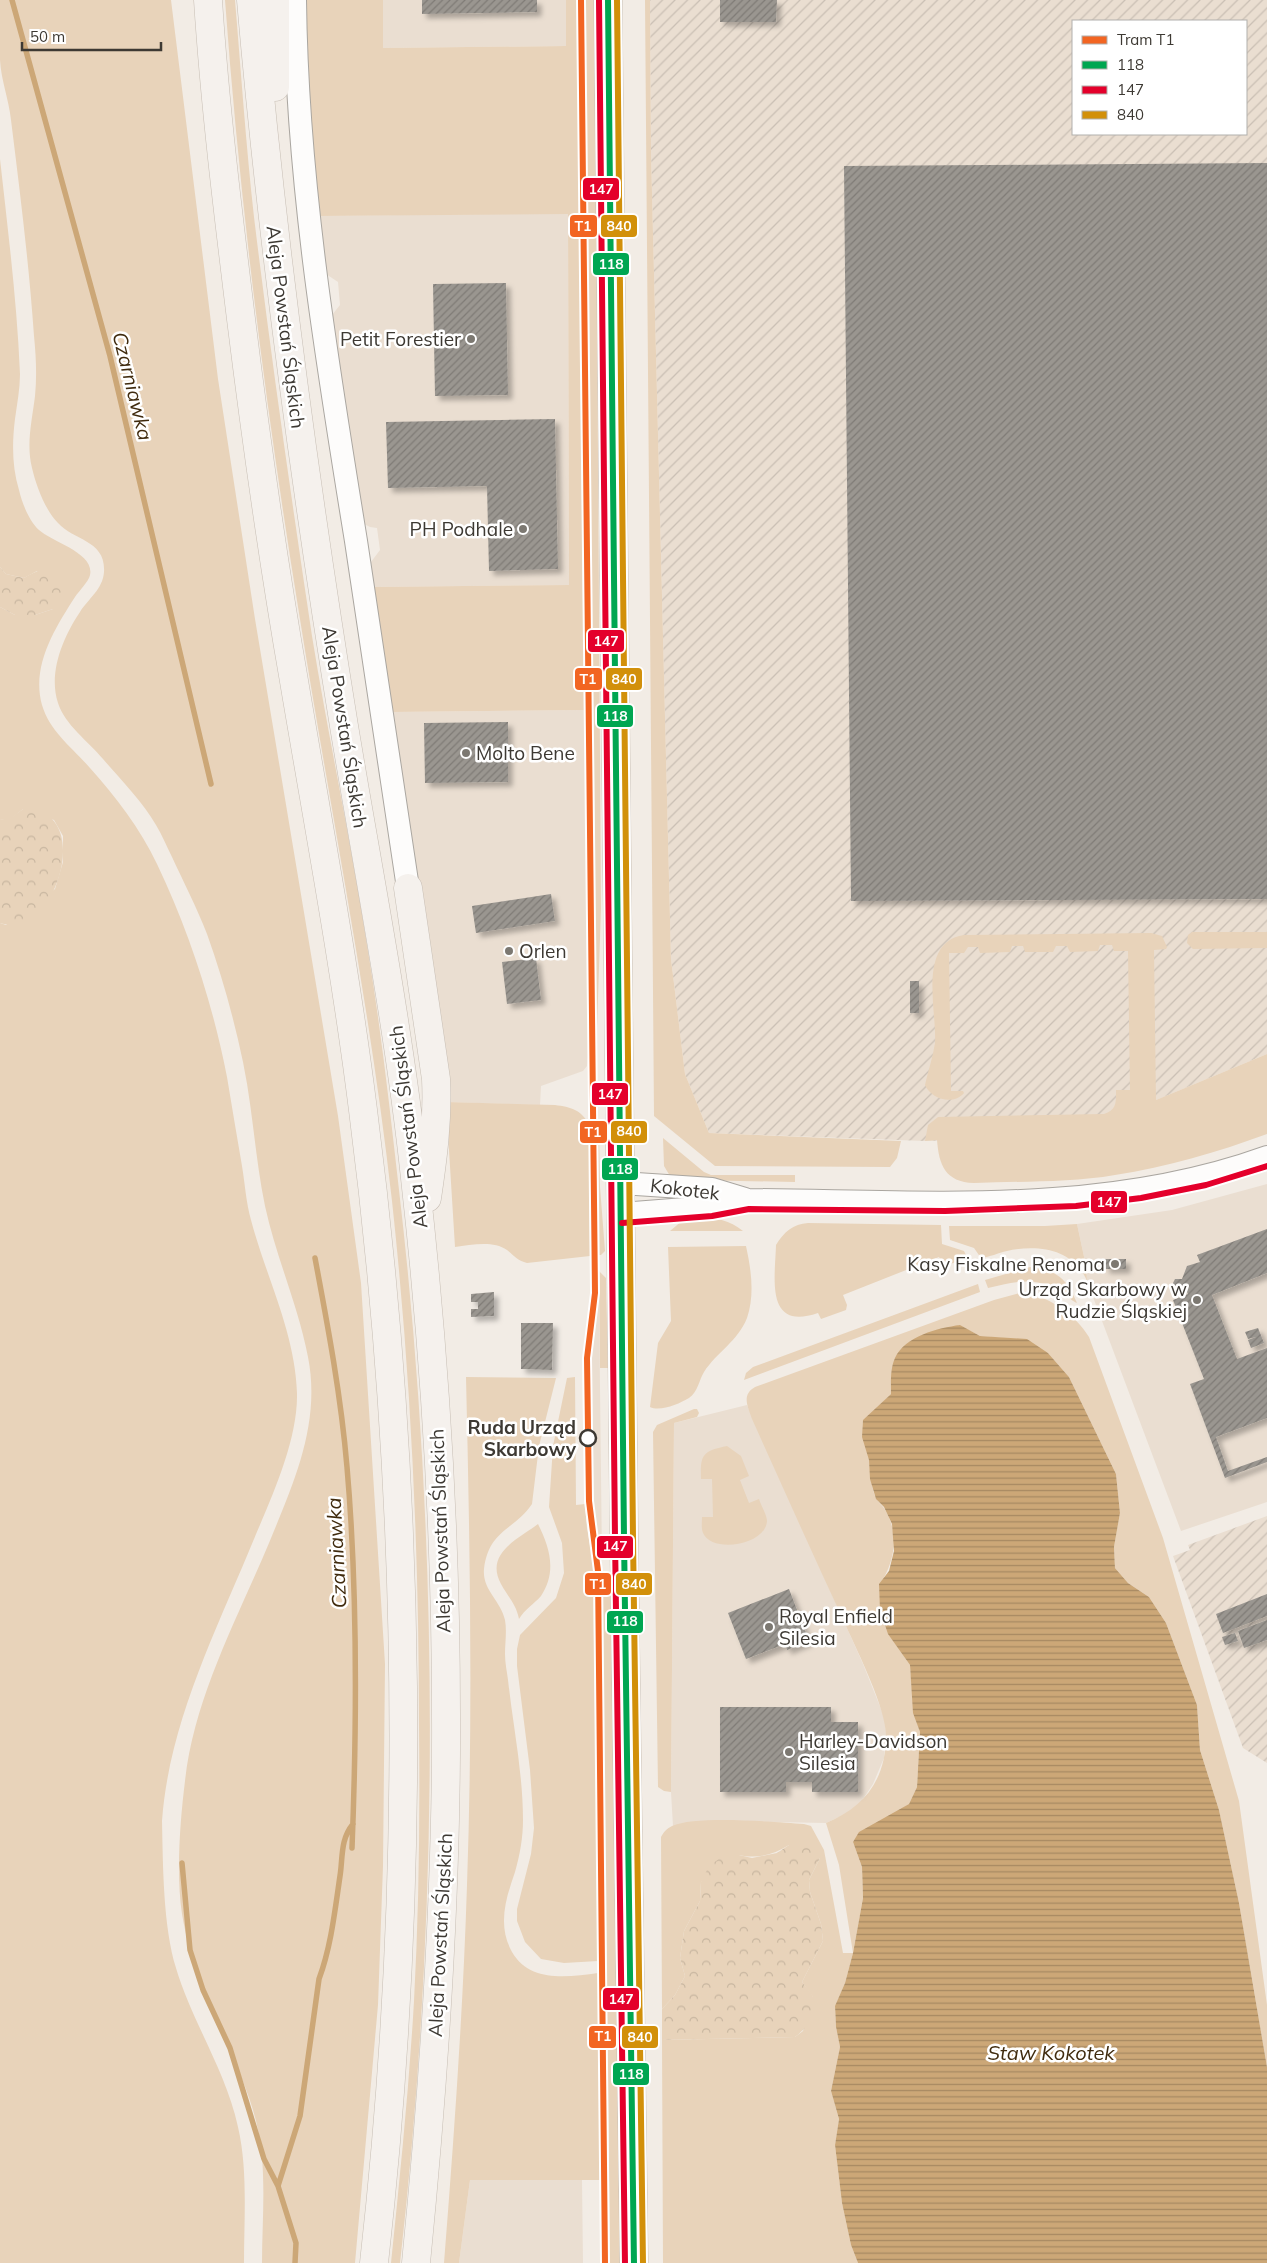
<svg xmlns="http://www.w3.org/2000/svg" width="1267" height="2263" viewBox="0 0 1267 2263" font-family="Mulish,sans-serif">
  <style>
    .built { fill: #eaded1 }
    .industrial { fill: url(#industrial-furrows); fill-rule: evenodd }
    .green { fill: #e8d3ba }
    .forest { fill: url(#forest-crowns) }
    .water { fill: url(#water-rules) }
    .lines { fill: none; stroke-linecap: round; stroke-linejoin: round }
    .stream { stroke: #cca777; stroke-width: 5.5 }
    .building { fill: url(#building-hatch); filter: url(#shadow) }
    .minor-casing { stroke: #aaa6a0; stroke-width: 24 }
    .major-casing { stroke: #c7beb4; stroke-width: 29 }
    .minor { stroke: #fdfcfb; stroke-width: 22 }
    .major { stroke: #f5f1ed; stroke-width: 28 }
    .bus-1-casing { stroke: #fff; stroke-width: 10 }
    .bus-2-casing { stroke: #fff; stroke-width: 10 }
    .bus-3-casing { stroke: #fff; stroke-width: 10 }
    .bus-1 { stroke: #00a651; stroke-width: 6 }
    .bus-2 { stroke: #e4002b; stroke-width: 6 }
    .bus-3 { stroke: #d2900a; stroke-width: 6 }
    .tram-1-casing { stroke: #fff; stroke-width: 10 }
    .tram-1 { stroke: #f26522; stroke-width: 6 }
    .poi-dot { fill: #7c7871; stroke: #fff; stroke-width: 2 }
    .stop-dot { fill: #fff; stroke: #3d3933; stroke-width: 2.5 }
    .labels { text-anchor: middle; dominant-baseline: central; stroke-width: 5; stroke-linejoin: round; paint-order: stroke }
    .street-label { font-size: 19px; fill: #3d3933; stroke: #fff }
    .poi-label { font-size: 19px; fill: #3d3933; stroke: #fff; text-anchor: end }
    .stop-label { font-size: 19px; font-weight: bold; fill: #3d3933; stroke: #fff; text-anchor: end }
    .water-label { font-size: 20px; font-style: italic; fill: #402b0e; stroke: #fff }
    .line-badge { stroke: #fff; stroke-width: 2 }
    .badge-label { font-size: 14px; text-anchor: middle; font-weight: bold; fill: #fff }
  </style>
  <defs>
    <pattern id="industrial-furrows" width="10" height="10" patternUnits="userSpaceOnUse" patternTransform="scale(1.25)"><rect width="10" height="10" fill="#eaded1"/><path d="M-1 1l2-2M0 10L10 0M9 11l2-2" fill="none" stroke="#cabfb4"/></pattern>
    <pattern id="forest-crowns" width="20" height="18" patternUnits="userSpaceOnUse" patternTransform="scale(1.25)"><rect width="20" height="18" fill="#e8d3ba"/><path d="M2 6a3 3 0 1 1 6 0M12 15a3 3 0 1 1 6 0" fill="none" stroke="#c8b6a0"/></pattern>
    <pattern id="water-rules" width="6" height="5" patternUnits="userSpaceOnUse" patternTransform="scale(1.25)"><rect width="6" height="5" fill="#cca777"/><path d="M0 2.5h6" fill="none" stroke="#a78962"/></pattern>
    <pattern id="building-hatch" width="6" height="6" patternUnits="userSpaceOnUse" patternTransform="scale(1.25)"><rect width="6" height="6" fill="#9a9690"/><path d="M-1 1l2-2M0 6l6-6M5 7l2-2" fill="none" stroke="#7f7b76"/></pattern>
    <filter id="shadow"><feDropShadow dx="4.5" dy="4.5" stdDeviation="2.5" flood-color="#0004"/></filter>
  </defs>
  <rect width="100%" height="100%" fill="#f2ece5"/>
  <path class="built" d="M383 0H566V46L383 48Z
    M577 0H585L596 1057H588L587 1066 583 1071 541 1086 540 1105 446 1102 413 845 392 712 584 710Z
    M568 213 569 585 373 587 371 562 380 550 377 528 370 527 364 524 360 516 332 315 340 305 338 282 326 274 319 216Z
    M589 1124H597L610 2263H601L594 1570 585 1504 583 1368 591 1295Z
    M1267 1184V1502L1181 1531 1087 1281 1086 1266 1077 1224 1172 1210Z
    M747 1405 863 1664 885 1719 886 1734 884 1758 873 1784 859 1805 848 1813 826 1823 713 1821 673 1826 671 1792 674 1423Z
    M470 2180H582L583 2263H459Z"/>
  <path class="industrial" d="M650 0H1267V1054L1101 1123 957 1140 925 1141 709 1133 685 1074 671 959 651 152ZM1073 21H1246V134H1073Z
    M1267 1516V1763L1243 1748 1173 1556 1190 1550 1188 1545Z"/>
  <path class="green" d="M0 0H171L218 379 255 619 338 1116 361 1283 385 1664 383 1866 378 2005 355 2263H262C262 2220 267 2173 258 2130 248 2079 218 2033 201 1984 193 1962 186 1938 182 1914 176 1875 180 1821 185 1781 194 1698 237 1619 269 1543 294 1482 321 1423 308 1357 298 1305 276 1257 265 1206 255 1158 253 1110 243 1062 234 1019 222 976 207 934 197 908 184 883 172 857 167 847 162 835 156 825 142 801 121 780 103 759 88 741 65 725 58 703 48 673 63 637 80 612 88 599 103 589 104 572 106 540 74 541 58 523 45 510 36 485 32 468 26 444 32 421 35 396 37 376 36 356 34 336 29 264 20 192 11 120 9 100 1 80 0 60 0 41 0 20 0 0Z
    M225 0H235C241 72 246 145 254 217 271 357 291 496 312 636 329 741 352 846 368 951 381 1030 390 1110 399 1190 440 1541 440 1911 400 2263H391C400 2176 409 2088 414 2001 419 1910 420 1818 419 1726 419 1551 411 1375 392 1201 370 1004 330 809 299 613 266 410 240 205 225 0Z
    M305 0H383V48L566 46V0H577L584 710 392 712 373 587 569 585 568 214 319 216 312 159Z
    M585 0H595L601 908 596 1058Z
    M645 0H650L651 152 671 959 685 1074 709 1133 901 1141 897 1158 890 1167 715 1166 654 1116Z
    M0 159C8 231 17 302 20 374 20 389 17 404 15 419 12 443 12 467 19 490 22 503 29 521 39 530 52 542 95 553 90 575 89 581 79 591 75 597 55 628 31 666 42 705 50 732 72 747 90 768 116 797 140 828 157 864 189 931 213 1005 227 1077 232 1107 237 1137 242 1166 245 1184 246 1202 251 1220 266 1277 295 1332 297 1393 298 1440 272 1496 254 1539 217 1629 169 1722 162 1821 163 1865 163 1926 176 1968 192 2022 226 2071 238 2127 248 2170 244 2218 244 2263H0V923L6 925 55 889 63 862V836L54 820 23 809 8 821 0 819V607L15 615H35L53 609 37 571 24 578 6 574 0 567Z
    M1192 932H1267V948L1193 949 1187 943 1188 935Z
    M1151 933 1162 936 1167 947 1166 949 1154 950 1156 1100 1267 1054V1134C1218 1152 1167 1167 1115 1175 1069 1183 1020 1181 974 1183 945 1182 939 1165 937 1140L925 1141 928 1125 938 1117 1104 1114C1117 1110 1116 1102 1116 1090H1130L1128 951H1114L1112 945H1100L1098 951 1070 952 1067 946H1056L1053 952H1025L1023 946H1012L1010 952 980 953 978 947H968L964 953H949L951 1091H963L964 1093C953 1106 931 1099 925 1085 928 1071 933 1057 935 1043 937 1010 917 942 964 935Z
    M446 1102 555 1105C571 1107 581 1110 589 1124L590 1256 527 1263C518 1261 514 1256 507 1250 493 1240 471 1245 455 1247Z
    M597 1122 599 1131 600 1187 605 1251 601 1255H598Z
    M663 1138 704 1172 711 1175H795V1182L691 1180 670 1176 664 1166Z
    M699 1217C717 1218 729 1220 743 1231H670L683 1220Z
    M808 1223 941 1225 942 1244 964 1251 967 1257 944 1267 939 1257 843 1295 847 1305 846 1310 821 1319 818 1313C765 1331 775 1279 776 1245 784 1232 793 1224 808 1223Z
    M1077 1224 1086 1266 1087 1281C1074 1249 1038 1244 1007 1251 998 1253 990 1257 981 1258L974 1248 950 1240 949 1226H1045Z
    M746 1246C751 1269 755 1294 747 1318 738 1341 717 1352 704 1372 699 1380 698 1392 689 1398 679 1404 660 1412 650 1407L658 1343 671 1321 668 1247Z
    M1030 1267C1057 1270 1067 1279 1077 1303 1070 1300 1065 1294 1058 1290 1034 1276 1013 1282 988 1288L985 1280Z
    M599 1271 606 1278 608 1368H600Z
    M978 1284 980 1292 744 1380 746 1373 753 1367Z
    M1020 1293C1045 1293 1076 1315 1089 1337L1163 1538 1239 1801 1267 2005V2067L1239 1903 1219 1810 1200 1750 1197 1705 1166 1623 1149 1597 1128 1583 1115 1568 1114 1547 1120 1513 1116 1474 1069 1377 1048 1353 1003 1338 980 1336 959 1325 891 1377V1394L863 1421C862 1437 866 1443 869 1458 872 1471 870 1483 875 1496 877 1501 881 1504 884 1508 900 1533 895 1561 880 1584L900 1650 910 1665 914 1713 920 1732 917 1787 909 1804 853 1842 862 1867 863 1898 853 1953 845 1983 835 2007 836 2027 840 2047 831 2091 839 2119 835 2145 842 2203 851 2245 858 2263H663L662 2040 795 2037 803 2031 813 1997 802 1982 823 1941 821 1924 810 1892 809 1880 820 1858 789 1845C773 1855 757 1859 739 1855L701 1882 700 1901 684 1931 680 1958 685 1976 675 1995 662 2009 661 1837C664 1832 666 1829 672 1826 696 1815 774 1822 804 1824L811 1826 824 1850 843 1953H853L839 1865 826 1823C865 1807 886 1779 886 1736 886 1708 858 1653 846 1626 814 1557 783 1488 752 1419 748 1407 741 1395 755 1387L994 1300Z
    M466 1377 556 1378 539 1446 532 1504C515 1530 489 1529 484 1569 482 1590 501 1601 505 1620 507 1631 505 1643 505 1654 505 1663 507 1672 508 1680 513 1726 523 1773 523 1820 523 1837 520 1855 515 1872 506 1898 497 1925 512 1952 530 1983 568 1977 598 1973L601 2180H470L459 2263H444C454 2137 463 2011 467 1885 473 1716 470 1546 466 1377Z
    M575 1377 576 1505 585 1504 587 1528 593 1562 598 1961 564 1963 541 1959 525 1942 517 1921V1909L531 1854 534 1828 530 1770 517 1666V1649L520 1635 556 1598 564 1573 562 1543 549 1507 553 1446 567 1378Z
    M694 1409H697L699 1413 697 1417 674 1423 671 1792 664 1791 658 1787 653 1432 657 1425Z
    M727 1446 741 1456 749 1476 740 1480 749 1503 759 1499C761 1506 767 1515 767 1521 766 1545 712 1554 703 1533 701 1528 702 1522 702 1517H713L712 1479H701C700 1454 703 1451 727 1446Z
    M538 1524C550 1548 557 1572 541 1596 534 1604 525 1609 519 1619 516 1604 508 1597 501 1584 484 1553 520 1538 538 1524Z
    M602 1585H611L620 2263H610Z"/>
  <path class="forest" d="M0 567 6 574 24 578C40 569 45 567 61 579L62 590 53 609 35 615H15L0 607Z
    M23 809C97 806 56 942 0 923V819L8 820Z
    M810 1844 820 1849V1858L809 1880 810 1892 821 1924 823 1941 802 1982C806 1987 812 1993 814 1999 818 2013 806 2029 795 2037L662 2040V2009L675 1995 685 1976 680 1958 684 1931 700 1901 701 1882 709 1866 723 1856 739 1855 752 1858 777 1853 789 1845Z"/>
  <path class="water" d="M960 1325 980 1336 1027 1339 1048 1353 1069 1377 1116 1474 1120 1513 1114 1547 1115 1568 1128 1583 1149 1597 1166 1623 1197 1705 1200 1750 1219 1810 1239 1903 1267 2067V2263H858L851 2245 842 2203 835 2145 839 2119 831 2091 840 2047 836 2027 835 2006 845 1983 853 1953 863 1898 862 1867 853 1842 859 1832 909 1804 917 1787 920 1732 913 1713 910 1665 888 1634 880 1610 879 1584 889 1571 894 1551 892 1524 884 1507 876 1499 870 1479 869 1460 862 1437 863 1420 891 1394C891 1382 890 1369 895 1358 905 1336 938 1328 960 1325Z"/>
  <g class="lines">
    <path class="stream" d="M12 0 110 356 211 784
      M315 1258C328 1327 341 1396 347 1467 358 1594 357 1721 352 1848
      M182 1863 190 1950 203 1990 230 2048 264 2159 278 2186 296 2243 295 2263
      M278 2186 300 2116 319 1979C331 1947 335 1910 340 1876 343 1857 340 1840 353 1824"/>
  </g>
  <path class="building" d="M422 0H537V12L422 14Z
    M720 0H777L776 22H720Z
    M1267 163V899L851 901 844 166Z
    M506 283 508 395 435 396 433 284Z
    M555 419 558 569 489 571 487 486 388 488 386 422Z
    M508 722V782L425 783 424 723Z
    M551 894 555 921 476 933 472 906Z
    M536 958 541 1000 507 1004 502 962Z
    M910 981H919V1013H910Z
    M1267 1229V1273L1212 1295 1237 1359 1267 1348V1418L1216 1437 1228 1471 1267 1457V1462L1225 1478 1190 1384 1204 1379 1173 1300 1188 1294 1186 1289H1174L1173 1283 1175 1279H1182L1187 1266 1200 1262 1197 1255Z
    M1105 1259H1126V1269H1105Z
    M494 1292V1316L471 1317V1309H478V1302H471V1294Z
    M521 1323H553L552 1370 521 1369Z
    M1258 1328 1264 1343 1251 1348 1248 1340 1256 1337 1248 1339 1245 1332Z
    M789 1589 809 1641 787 1650 785 1644 746 1659 728 1613Z
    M1267 1594V1616L1223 1633 1216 1614Z
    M1267 1620V1640L1244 1648 1238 1631Z
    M1235 1633 1238 1641 1225 1645 1222 1637Z
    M720 1707H831V1722H858V1792H812V1782H786V1792H720Z"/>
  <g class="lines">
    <g class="minor-casing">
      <path id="minor" d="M295 0C297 182 327 362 356 541 374 656 391 772 408 888
        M621 1183 712 1189 745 1199
        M621 1214 711 1207 748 1200C922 1201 1101 1217 1267 1157"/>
    </g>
    <g class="major-casing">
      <path id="major" d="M208 0C215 107 228 213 241 319 256 440 273 561 294 681 318 824 345 966 363 1110 412 1491 417 1881 374 2263
        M251 0C272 243 305 485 344 726 369 877 399 1026 415 1178 435 1356 446 1536 446 1715 447 1898 434 2081 416 2263
        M608 0 624 1538 634 2263
        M275 87V0
        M408 888 436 1079C438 1120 433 1158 427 1198"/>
    </g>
    <use href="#minor" class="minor"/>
    <use href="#major" class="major"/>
    <g class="bus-1-casing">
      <path id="bus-1" d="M608 0 624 1538 634 2263"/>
    </g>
    <g class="bus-2-casing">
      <path id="bus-2" d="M599 0 615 1538 625 2263
        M622 1223 712 1216 749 1209 945 1211 1076 1206 1141 1198 1206 1185 1267 1166"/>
    </g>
    <g class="bus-3-casing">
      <path id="bus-3" d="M617 0 633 1538 643 2263"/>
    </g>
    <use href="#bus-1" class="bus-1"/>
    <use href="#bus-2" class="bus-2"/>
    <use href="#bus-3" class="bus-3"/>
    <g class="tram-1-casing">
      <path id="tram-1" d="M581 0 595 1293 587 1358 589 1501 598 1571 605 2263"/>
    </g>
    <use href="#tram-1" class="tram-1"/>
  </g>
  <g class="poi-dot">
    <circle cx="471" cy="339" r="5"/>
    <circle cx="523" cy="529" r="5"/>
    <circle cx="466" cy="753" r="5"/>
    <circle cx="509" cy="951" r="5"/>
    <circle cx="1115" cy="1264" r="5"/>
    <circle cx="1197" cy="1300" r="5"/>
    <circle cx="769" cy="1627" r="5"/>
    <circle cx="789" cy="1752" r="5"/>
  </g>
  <circle class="stop-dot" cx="588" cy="1438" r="8"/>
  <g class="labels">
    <g class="street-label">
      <text transform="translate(286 327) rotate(83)">Aleja Powstań Śląskich</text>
      <text transform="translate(345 727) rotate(81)">Aleja Powstań Śląskich</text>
      <text transform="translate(408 1127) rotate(-97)">Aleja Powstań Śląskich</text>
      <text transform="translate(685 1189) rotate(7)">Kokotek</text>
      <text transform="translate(440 1531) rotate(-92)">Aleja Powstań Śląskich</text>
      <text transform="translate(440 1935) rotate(-87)">Aleja Powstań Śląskich</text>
    </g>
    <g class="poi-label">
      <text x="461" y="339">Petit Forestier</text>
      <text x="513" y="529">PH Podhale</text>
      <text x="476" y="753" text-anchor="start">Molto Bene</text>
      <text x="519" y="951" text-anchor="start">Orlen</text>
      <text x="1105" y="1264">Kasy Fiskalne Renoma</text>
      <text x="1187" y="1289">Urząd Skarbowy w<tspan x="1187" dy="22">Rudzie Śląskiej</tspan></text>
      <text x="779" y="1616" text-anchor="start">Royal Enfield<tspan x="779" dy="22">Silesia</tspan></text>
      <text x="799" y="1741" text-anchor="start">Harley-Davidson<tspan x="799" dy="22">Silesia</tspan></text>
    </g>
    <g class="stop-label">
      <text x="576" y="1427">Ruda Urząd<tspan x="576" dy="22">Skarbowy</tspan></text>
    </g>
    <g class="water-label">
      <text transform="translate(133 386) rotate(76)">Czarniawka</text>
      <text transform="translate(336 1553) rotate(-93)">Czarniawka</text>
      <text x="1051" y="2052">Staw Kokotek</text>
    </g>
  </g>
  <g class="line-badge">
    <rect x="582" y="177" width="38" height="24" rx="5" fill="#e4002b"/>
    <rect x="600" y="214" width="38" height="24" rx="5" fill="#d2900a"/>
    <rect x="569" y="214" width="29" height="24" rx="5" fill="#f26522"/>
    <rect x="592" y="252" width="38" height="24" rx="5" fill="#00a651"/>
    <rect x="587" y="629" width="38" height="24" rx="5" fill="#e4002b"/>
    <rect x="605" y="667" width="38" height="24" rx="5" fill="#d2900a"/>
    <rect x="574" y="667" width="29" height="24" rx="5" fill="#f26522"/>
    <rect x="596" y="704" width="38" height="24" rx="5" fill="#00a651"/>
    <rect x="591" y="1082" width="38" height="24" rx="5" fill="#e4002b"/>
    <rect x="610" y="1120" width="38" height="24" rx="5" fill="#d2900a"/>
    <rect x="579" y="1120" width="29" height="24" rx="5" fill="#f26522"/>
    <rect x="601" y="1157" width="38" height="24" rx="5" fill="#00a651"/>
    <rect x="1090" y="1190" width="38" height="24" rx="5" fill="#e4002b"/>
    <rect x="596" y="1535" width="38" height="24" rx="5" fill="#e4002b"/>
    <rect x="584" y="1572" width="28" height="24" rx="5" fill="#f26522"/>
    <rect x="615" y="1572" width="38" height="24" rx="5" fill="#d2900a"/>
    <rect x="606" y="1610" width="38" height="24" rx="5" fill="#00a651"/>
    <rect x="602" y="1987" width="38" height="24" rx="5" fill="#e4002b"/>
    <rect x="588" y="2025" width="29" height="24" rx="5" fill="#f26522"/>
    <rect x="621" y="2025" width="38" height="24" rx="5" fill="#d2900a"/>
    <rect x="612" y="2062" width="38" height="24" rx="5" fill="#00a651"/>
  </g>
  <g class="badge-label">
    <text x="601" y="194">147</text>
    <text x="619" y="231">840</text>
    <text x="583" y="231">T1</text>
    <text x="611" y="269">118</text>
    <text x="606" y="646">147</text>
    <text x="624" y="684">840</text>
    <text x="588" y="684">T1</text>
    <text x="615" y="721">118</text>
    <text x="610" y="1099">147</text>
    <text x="629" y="1136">840</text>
    <text x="593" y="1137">T1</text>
    <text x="620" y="1174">118</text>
    <text x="1109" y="1207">147</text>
    <text x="615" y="1551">147</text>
    <text x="598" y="1589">T1</text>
    <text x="634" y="1589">840</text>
    <text x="625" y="1626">118</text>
    <text x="621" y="2004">147</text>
    <text x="603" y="2041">T1</text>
    <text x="640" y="2042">840</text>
    <text x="631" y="2079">118</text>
  </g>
  <rect x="1072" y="20" width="175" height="115" fill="#ffffff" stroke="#b1b0ad"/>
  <rect x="1082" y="36" width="25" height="8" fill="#f26522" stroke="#b1b0ad"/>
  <text x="1117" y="45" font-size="15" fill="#3d3933">Tram T1</text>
  <rect x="1082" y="61" width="25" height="8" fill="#00a651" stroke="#b1b0ad"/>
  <text x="1117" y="70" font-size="15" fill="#3d3933">118</text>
  <rect x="1082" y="86" width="25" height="8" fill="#e4002b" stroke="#b1b0ad"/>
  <text x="1117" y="95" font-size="15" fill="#3d3933">147</text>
  <rect x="1082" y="111" width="25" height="8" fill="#d2900a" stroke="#b1b0ad"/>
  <text x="1117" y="120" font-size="15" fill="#3d3933">840</text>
  <path d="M22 42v8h139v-8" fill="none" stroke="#3d3933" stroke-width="2.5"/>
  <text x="30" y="42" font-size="15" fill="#3d3933" stroke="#ffffff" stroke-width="4" paint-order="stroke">50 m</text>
</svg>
